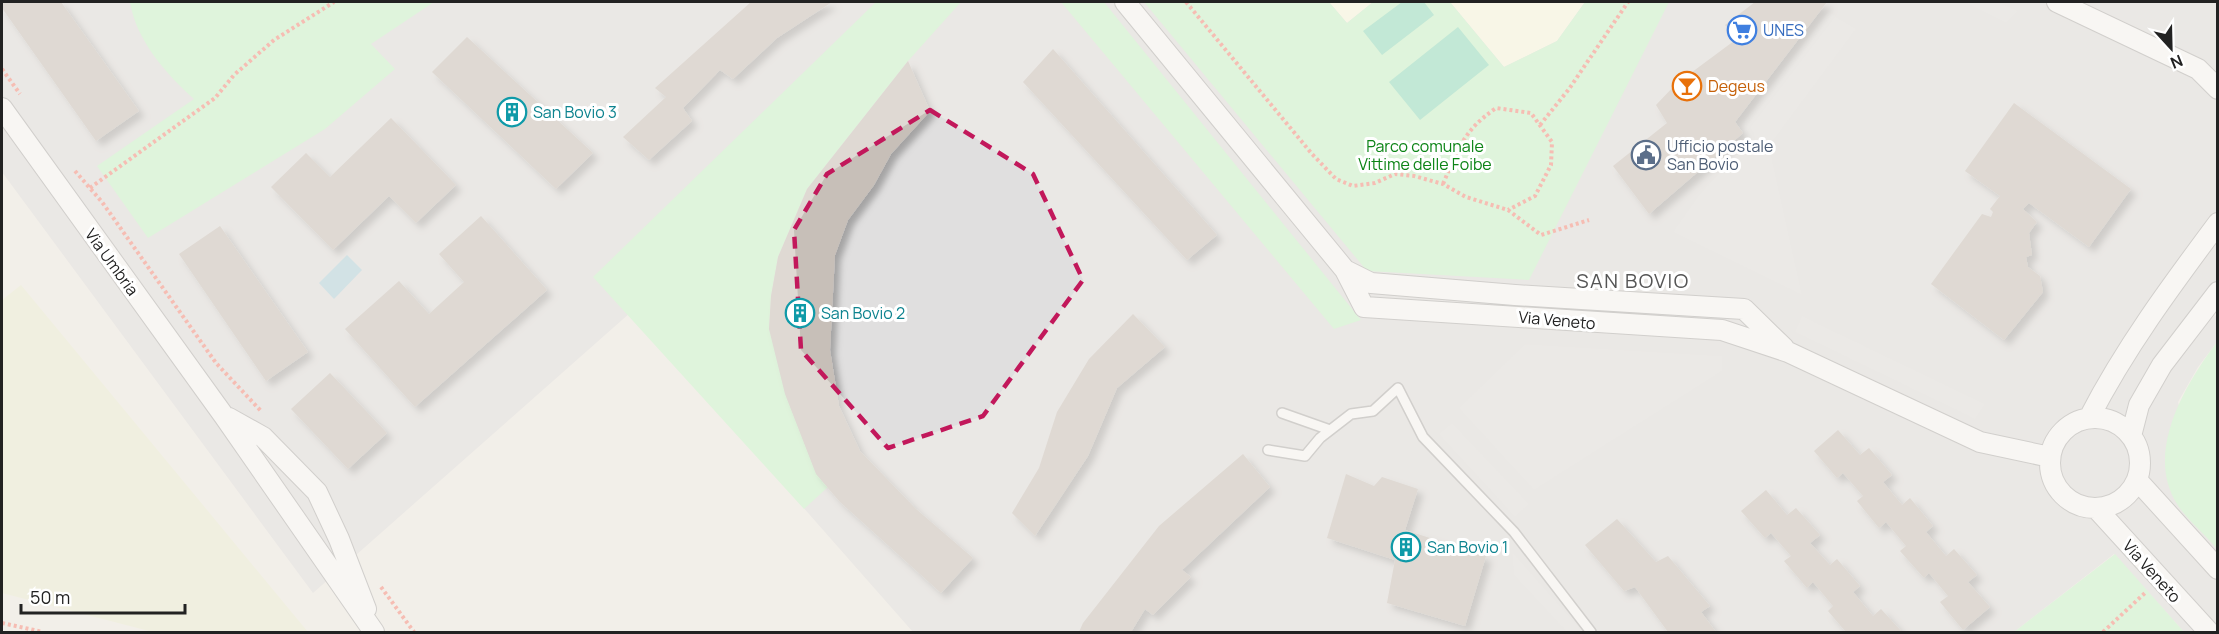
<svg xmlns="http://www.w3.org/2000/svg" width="2219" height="634" viewBox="0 0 2219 634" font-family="Manrope,sans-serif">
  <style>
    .residential { fill: #e0dfdf }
    .education { fill: #ffffe5 }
    .farmland { fill: #eef0d5 }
    .park { fill: #c8facc }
    .pitch { fill: #88e0be }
    .parking { fill: #e2e2e2 }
    .water { fill: #aad3df }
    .building { fill: #c7bfb8; filter: url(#shadow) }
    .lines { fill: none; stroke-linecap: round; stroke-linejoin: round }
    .service-casing { stroke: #a9a9a9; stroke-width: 12 }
    .minor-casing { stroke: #a9a9a9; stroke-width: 22 }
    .path { stroke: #fa8072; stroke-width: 4; stroke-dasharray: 3 3; stroke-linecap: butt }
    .service { stroke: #fff; stroke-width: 9 }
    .minor { stroke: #fff; stroke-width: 20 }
    .marked { fill: none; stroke: #c2185b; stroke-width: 4.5; stroke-dasharray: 12 8; stroke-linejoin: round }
    .labels { text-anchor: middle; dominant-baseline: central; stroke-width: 6; stroke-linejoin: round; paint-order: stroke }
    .shop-label { font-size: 16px; fill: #366cbe; stroke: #fff; text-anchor: start }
    .food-label { font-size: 16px; fill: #c56008; stroke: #fff; text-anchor: start }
    .culture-label { font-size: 16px; fill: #0d838f; stroke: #fff; text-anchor: start }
    .park-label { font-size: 16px; fill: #0c8416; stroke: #fff }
    .service-label { font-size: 16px; fill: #4e5e75; stroke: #fff; text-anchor: start }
    .street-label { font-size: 16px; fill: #222; stroke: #fff }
    .quarter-label { font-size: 20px; letter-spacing: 1.5px; fill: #555; stroke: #fff }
  </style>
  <defs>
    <filter id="shadow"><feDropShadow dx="5.5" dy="5.5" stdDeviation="3" flood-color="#0004"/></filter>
  </defs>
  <rect width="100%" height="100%" fill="#f2efe9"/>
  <path class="residential" d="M2 2H2217L2218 308 2214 314 2217 318V342L2198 367 2178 402 2217 548V632H2184L2114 554 2014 632H913L631 312 313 593 2 172Z"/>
  <path class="education" d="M1329 2H1373L1347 23Z
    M1450 2H1585L1557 41 1504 67Z"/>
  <path class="farmland" d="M21 285 308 632H153L2 593V300Z"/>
  <path class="park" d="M130 2H434L371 44 395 69 325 129 148 238 97 166 194 99C166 74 136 40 130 2Z
    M876 2H961L908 61 807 189 778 257 771 296 769 329 828 487 804 509 593 277Z
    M1061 2H1104L1361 320 1334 329Z
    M1144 2H1329L1347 23 1373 2H1450L1504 67 1557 41 1585 2H1669L1529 280 1367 271Z
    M2217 342V549C2205 534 2187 520 2177 504 2144 452 2186 383 2217 342Z
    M2115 554 2184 632H2014Z"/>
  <path class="pitch" d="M1402 2H1424L1434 15 1382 55 1363 31Z
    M1458 27 1489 65 1420 120 1389 82Z"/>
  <path class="parking" d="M1964 2H1998L2018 11 2006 23Z
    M1828 12 1856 29 1769 146 1802 295 1673 232 1699 195 1743 148 1745 120Z
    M1802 316 1985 404 1975 419 1795 332Z
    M1525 344 1723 356 1722 371 1534 490 1459 408Z
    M1452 423 1529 504 1515 517 1439 434Z
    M1512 552 1583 632H1567L1514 575Z"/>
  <path class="water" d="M347 255 362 270 334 299 319 283Z"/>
  <path class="building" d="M2 2H61L139 111 96 141 2 8Z
    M751 2H832L777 38 733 79 720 70 683 108 692 121 649 160 623 137 666 97 655 88Z
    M1755 2H1827L1735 122 1743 133 1649 214 1613 166 1667 123 1656 105 1676 84 1738 38 1725 25Z
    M467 37 593 153 556 189 432 72Z
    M1053 49 1217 235 1187 260 1023 82Z
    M908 61 930 111 891 154 874 185 848 220 835 255 830 350 839 406 860 451 916 509 973 558 941 593 840 502 816 474 785 394 769 329 771 296 778 257 807 189Z
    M2014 103 2131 189 2089 247 2029 203 2023 209 2037 222 2029 233 2032 255 2026 257 2028 267 2040 276 2043 292 2004 340 1931 284 1982 214 1991 217 1993 212 1990 209 2000 196 1965 171Z
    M391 118 456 185 416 223 389 196 333 250 271 187 306 153 330 177Z
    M481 216 547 290 415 407 345 329 399 281 429 314 464 282 439 254Z
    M220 226 308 352 266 381 179 254Z
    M1133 314 1165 347 1117 388 1088 456 1035 536 1012 513 1039 468 1057 412 1089 359Z
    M330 373 387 433 348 469 291 409Z
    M1838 430 1860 455 1869 448 1892 475 1883 482 1902 505 1910 498 1933 526 1926 532 1946 556 1954 549 1977 575 1968 582 1990 607 1963 630 1940 602 1948 596 1929 573 1924 578 1900 551 1906 546 1886 522 1879 528 1857 501 1863 496 1843 473 1837 478 1814 451Z
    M1243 454 1270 487 1182 570 1191 577 1153 615 1145 609 1131 632H1079L1083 623 1159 526Z
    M1346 474 1374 486 1382 477 1418 489 1405 530 1486 556 1465 626 1387 603 1395 560 1327 538Z
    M1766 490 1787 515 1796 508 1820 535 1810 543 1830 565 1837 559 1860 586 1853 592 1873 616 1881 609 1902 632H1846L1828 611 1833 606 1813 582 1807 588 1784 561 1791 556 1771 533 1765 538 1741 511Z
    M1617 519 1656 562 1668 556 1710 606 1701 612 1716 632H1668L1635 587 1624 591 1585 545Z"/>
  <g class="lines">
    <g class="service-casing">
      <path id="service" d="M1282 413 1330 430
        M1268 450 1305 456 1320 438 1351 414 1373 411 1398 388 1423 437 1514 532 1591 632"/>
    </g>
    <g class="minor-casing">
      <path id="minor" d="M1125 2 1345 270 1364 307 1722 330 1788 352 1980 442 2050 457
        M2057 2 2198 69 2218 89
        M2 108 224 416 374 632
        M1345 270 1371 283 1515 295 1744 309 1784 348
        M2050 463a45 45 0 1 1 90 0a45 45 0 1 1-90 0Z
        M229 418 263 437 317 492 339 539 366 609
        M2089 418C2125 348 2171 286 2218 223
        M2131 436 2139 405 2162 365 2218 292
        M2137 480 2218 569
        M2096 508 2209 632"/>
    </g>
    <path class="path" d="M1186 2 1312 154 1336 179 1353 186 1375 183 1395 174 1414 176 1443 184 1466 197 1508 210 1541 235 1589 220
      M2 69 20 94
      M1540 125 1569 89 1628 2
      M75 171 102 202 216 363 261 411
      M1443 184C1458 149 1463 131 1496 108L1531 113 1552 142 1551 165 1535 196 1508 210
      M90 188 215 98 234 75 274 40 334 2
      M381 587 414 632
      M2 623 43 632
      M2103 632 2146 592"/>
    <use href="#service" class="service"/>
    <use href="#minor" class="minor"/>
  </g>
  <path d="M0 0H2219V634H0ZM930 110 1033 174 1083 280 983 416 888 448 801 350 794 230 827 174Z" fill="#f2efe9" fill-opacity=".55" fill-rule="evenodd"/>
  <path class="marked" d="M930 110 1033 174 1083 280 983 416 888 448 801 350 794 230 827 174Z"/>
  <defs>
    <g id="supermarket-ring" transform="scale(1.5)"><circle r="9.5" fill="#fff" stroke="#3f7fe0" stroke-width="1.5"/><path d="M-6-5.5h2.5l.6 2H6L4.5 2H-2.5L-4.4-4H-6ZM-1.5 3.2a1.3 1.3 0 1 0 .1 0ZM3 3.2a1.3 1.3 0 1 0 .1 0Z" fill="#3f7fe0"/></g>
    <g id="bar-ring" transform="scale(1.5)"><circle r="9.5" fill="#fff" stroke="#e8710a" stroke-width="1.5"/><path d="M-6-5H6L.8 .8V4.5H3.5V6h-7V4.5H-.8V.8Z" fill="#e8710a"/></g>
    <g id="building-ring" transform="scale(1.5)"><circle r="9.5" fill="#fff" stroke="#0f9aa8" stroke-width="1.5"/><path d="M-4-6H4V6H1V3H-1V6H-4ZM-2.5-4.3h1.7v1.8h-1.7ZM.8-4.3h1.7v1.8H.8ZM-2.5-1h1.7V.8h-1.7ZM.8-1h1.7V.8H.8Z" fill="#0f9aa8"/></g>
    <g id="civic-ring" transform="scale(1.5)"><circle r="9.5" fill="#fff" stroke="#5c6f8a" stroke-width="1.5"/><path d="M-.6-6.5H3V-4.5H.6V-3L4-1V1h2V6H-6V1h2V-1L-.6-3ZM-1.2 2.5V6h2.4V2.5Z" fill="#5c6f8a"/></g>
  </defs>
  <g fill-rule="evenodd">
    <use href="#supermarket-ring" x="1742" y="30"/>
    <use href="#bar-ring" x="1687" y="86"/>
    <use href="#building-ring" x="512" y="112"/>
    <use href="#civic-ring" x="1646" y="155"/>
    <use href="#building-ring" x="800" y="313"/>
    <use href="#building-ring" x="1406" y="547"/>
  </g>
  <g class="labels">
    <g class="shop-label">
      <text x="1763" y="30">UNES</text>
    </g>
    <g class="food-label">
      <text x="1708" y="86">Degeus</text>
    </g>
    <g class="culture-label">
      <text x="533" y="112">San Bovio 3</text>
      <text x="821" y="313">San Bovio 2</text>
      <text x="1427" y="547">San Bovio 1</text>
    </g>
    <g class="park-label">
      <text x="1425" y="146">Parco comunale<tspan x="1425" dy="18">Vittime delle Foibe</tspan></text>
    </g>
    <g class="service-label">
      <text x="1667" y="146">Ufficio postale<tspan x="1667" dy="18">San Bovio</tspan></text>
    </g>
    <g class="street-label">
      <text transform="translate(112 262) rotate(54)">Via Umbria</text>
      <text transform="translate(1557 320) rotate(5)">Via Veneto</text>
      <text transform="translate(2152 571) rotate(48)">Via Veneto</text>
    </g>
    <g class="quarter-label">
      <text x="1633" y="280">SAN BOVIO</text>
    </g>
  </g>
  <rect width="2219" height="634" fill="none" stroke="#222222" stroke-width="6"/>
  <g transform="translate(2171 48) rotate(158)" stroke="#ffffff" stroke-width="4.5" paint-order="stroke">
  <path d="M0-4.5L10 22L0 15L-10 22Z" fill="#222222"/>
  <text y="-9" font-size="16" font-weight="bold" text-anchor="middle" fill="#222222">N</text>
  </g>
  <path d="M21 604v9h164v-9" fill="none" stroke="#222222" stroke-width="3"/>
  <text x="30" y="604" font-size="18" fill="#222222" stroke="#ffffff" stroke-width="4.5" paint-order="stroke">50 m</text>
</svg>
